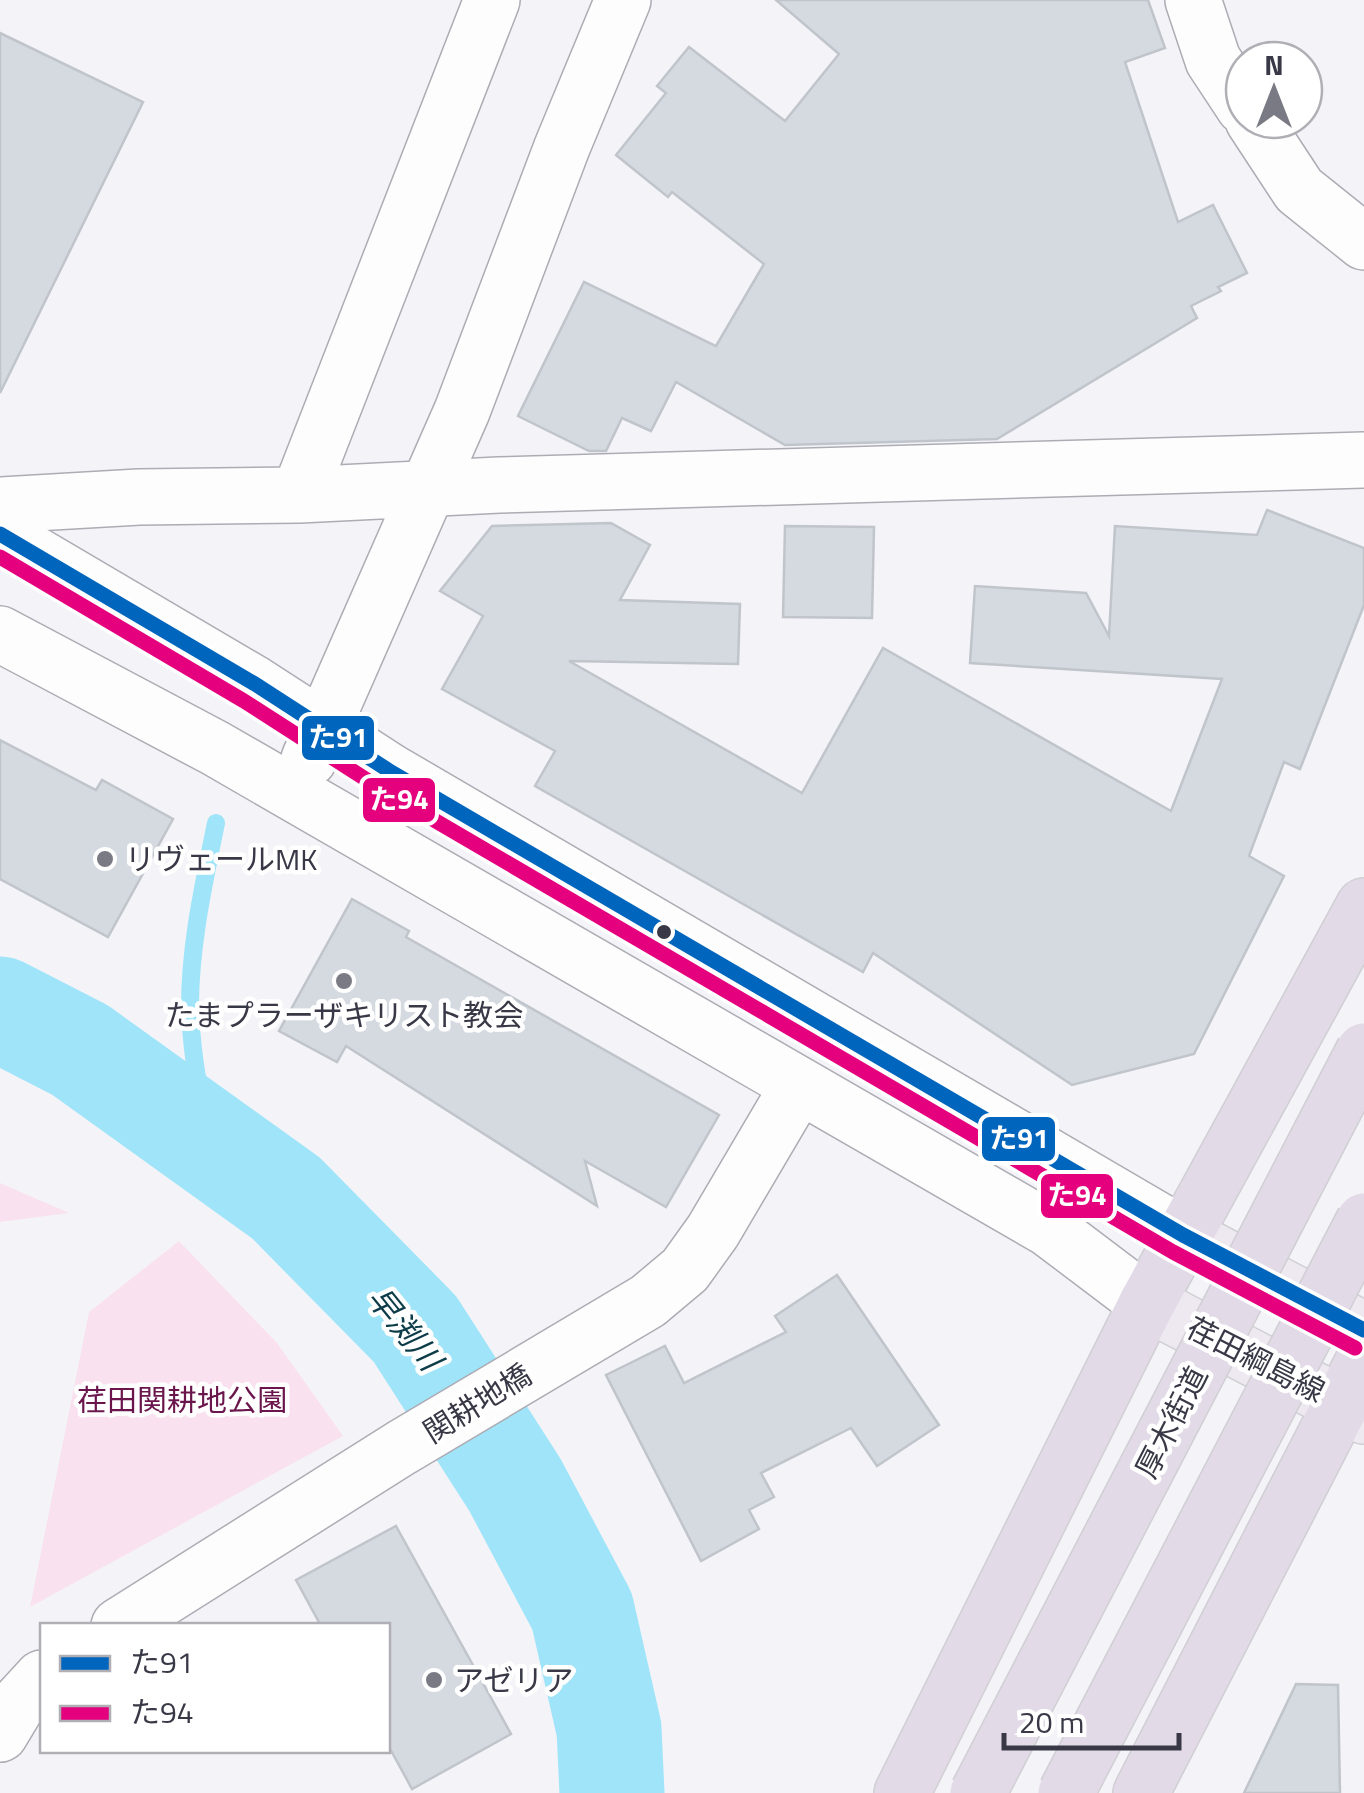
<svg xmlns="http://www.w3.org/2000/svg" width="1364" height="1793" viewBox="0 0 1364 1793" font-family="'Titillium Web','Noto Sans JP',sans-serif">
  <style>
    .green { fill: #fae1ef }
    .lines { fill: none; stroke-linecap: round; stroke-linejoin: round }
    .stream { stroke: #a0e4fa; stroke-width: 18 }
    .river { stroke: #a0e4fa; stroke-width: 105 }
    .building { fill: #d5dae1; stroke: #c0c4cb; stroke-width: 2.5 }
    .minor-casing { stroke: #acacb4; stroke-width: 58 }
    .major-casing { stroke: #cfcfd4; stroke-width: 58 }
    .highway-casing { stroke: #cfcfd4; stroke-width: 58 }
    .minor { stroke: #fdfdfe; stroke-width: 55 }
    .major { stroke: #eee9f0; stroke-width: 55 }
    .highway { stroke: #e3dae7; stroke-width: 55 }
    .highway-bridge-casing { stroke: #cfcfd4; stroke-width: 58; stroke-linecap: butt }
    .highway-bridge { stroke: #e3dae7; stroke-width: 55 }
    .bus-1-casing { stroke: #fff; stroke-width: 22 }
    .bus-2-casing { stroke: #fff; stroke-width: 22 }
    .bus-1 { stroke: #0065bd; stroke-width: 15 }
    .bus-2 { stroke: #e5007d; stroke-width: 15 }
    .poi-dot { fill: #7a7a84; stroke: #fff; stroke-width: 4 }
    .bus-dot { fill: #383846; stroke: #fff; stroke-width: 4 }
    .labels { text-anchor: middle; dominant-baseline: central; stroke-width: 9; stroke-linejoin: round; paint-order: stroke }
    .poi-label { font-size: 30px; fill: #383846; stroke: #fff; text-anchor: start }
    .street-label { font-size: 30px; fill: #383846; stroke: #fff }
    .park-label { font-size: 30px; fill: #6a154b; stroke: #fff }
    .water-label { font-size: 32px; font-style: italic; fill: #0d3b47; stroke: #fff }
    .line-badge { stroke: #fff; stroke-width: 4 }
    .badge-label { font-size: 28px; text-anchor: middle; font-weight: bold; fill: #fff }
  </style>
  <rect width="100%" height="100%" fill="#f4f4f8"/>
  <path class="green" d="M0 1183 69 1213 0 1222Z
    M179 1241 277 1343 343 1436 30 1607 89 1312Z"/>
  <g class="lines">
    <path class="stream" d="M210 1143C200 1098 191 1053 190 1006 190 944 204 883 216 823"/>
    <path class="river" d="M0 1009 80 1050 286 1198 415 1329 515 1485 582 1611 609 1729 612 1793"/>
  </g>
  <path class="building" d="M776 0H1148L1165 48 1125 62 1178 222 1213 205 1247 273 1218 287 1221 291 1191 306 1197 318 997 439 785 445 676 382 651 431 622 418 606 451H589L518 416 584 282 716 346 764 264 672 192 668 197 616 155 666 93 657 86 689 47 785 121 839 54Z
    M0 33 143 102 0 393Z
    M1267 510 1364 548V605L1300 769 1284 762 1249 856 1284 876 1194 1054 1072 1085 873 953 863 972 535 786 555 751 442 689 483 616 440 591 492 526 611 523 650 545 620 600 740 604 738 664 569 661 802 793 883 648 1171 811 1222 679 970 663 975 586 1086 593 1109 636 1115 526 1257 535Z
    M785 526 874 527 872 618 783 617Z
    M0 740 96 790 102 780 173 819 108 937 0 879Z
    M352 899 409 931 406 937 719 1115 666 1207 585 1161 597 1206 346 1046 337 1062 279 1031Z
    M837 1275 939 1425 877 1466 851 1428 761 1473 774 1497 749 1510 759 1529 701 1561 606 1375 665 1346 684 1383 786 1332 775 1316Z
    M396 1526 511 1734 412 1789 388 1745V1626H321L296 1580Z
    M1296 1684 1338 1685 1340 1793H1244Z"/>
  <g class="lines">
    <g class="minor-casing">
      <path id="minor" d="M1193 0 1213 60 1244 107
        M1253 120 1299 190 1364 242
        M299 495 492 0
        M0 505 139 497 299 495 499 485 1364 460
        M0 534 255 684 391 772 1183 1235
        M0 634 215 748 1049 1229 1147 1303
        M309 759 462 411 562 147 623 0
        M119 1626 401 1448 648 1301 685 1270 713 1231 799 1085
        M0 1734 18 1704 42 1678"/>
    </g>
    <g class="major-casing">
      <path id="major" d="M1183 1235 1364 1330
        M1147 1303 1364 1416"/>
    </g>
    <g class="highway-casing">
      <path id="highway" d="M902 1793 1147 1303 1364 906
        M1141 1793 1364 1360"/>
    </g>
    <use href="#minor" class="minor"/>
    <use href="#major" class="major"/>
    <use href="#highway" class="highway"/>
    <g class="highway-bridge-casing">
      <path id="highway-bridge" d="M978 1793 1364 1051
        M1066 1793 1364 1221"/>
    </g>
    <use href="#highway-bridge" class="highway-bridge"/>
    <g class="bus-1-casing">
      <path id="bus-1" d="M0 534 255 684 391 772 1183 1235 1364 1330"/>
    </g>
    <g class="bus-2-casing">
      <path id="bus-2" d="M0 557 244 701 381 789 1173 1252 1355 1348"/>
    </g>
    <use href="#bus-1" class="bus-1"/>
    <use href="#bus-2" class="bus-2"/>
  </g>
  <g class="poi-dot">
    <circle cx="105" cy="859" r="10"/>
    <circle cx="344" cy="981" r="10"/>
    <circle cx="434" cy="1680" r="10"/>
  </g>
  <circle class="bus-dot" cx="664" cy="932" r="9"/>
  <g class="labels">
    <g class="poi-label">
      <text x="125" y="859">リヴェールMK</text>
      <text x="344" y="1015" text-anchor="middle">たまプラーザキリスト教会</text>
      <text x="454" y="1680">アゼリア</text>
    </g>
    <g class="street-label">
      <text transform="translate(1256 1359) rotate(27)">荏田綱島線</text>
      <text transform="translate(477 1403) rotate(-32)">関耕地橋</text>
      <text transform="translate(1171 1422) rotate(-63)">厚木街道</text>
    </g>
    <g class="park-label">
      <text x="182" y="1400">荏田関耕地公園</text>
    </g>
    <g class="water-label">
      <text transform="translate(405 1328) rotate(51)">早渕川</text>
    </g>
  </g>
  <g class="line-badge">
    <rect x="300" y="714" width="76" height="48" rx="10" fill="#0065bd"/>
    <rect x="361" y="776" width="76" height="48" rx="10" fill="#e5007d"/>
    <rect x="980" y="1115" width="77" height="48" rx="10" fill="#0065bd"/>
    <rect x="1039" y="1172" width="76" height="48" rx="10" fill="#e5007d"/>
  </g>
  <g class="badge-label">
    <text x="338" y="747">た91</text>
    <text x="399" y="809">た94</text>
    <text x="1019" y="1148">た91</text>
    <text x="1077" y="1205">た94</text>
  </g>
  <rect x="40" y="1623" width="350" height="130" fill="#ffffff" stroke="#afafb5" stroke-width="2.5"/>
  <rect x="60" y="1656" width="50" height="15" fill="#0065bd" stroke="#afafb5" stroke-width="2.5"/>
  <text x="130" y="1673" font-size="30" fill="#383846">た91</text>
  <rect x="60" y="1706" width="50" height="15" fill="#e5007d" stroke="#afafb5" stroke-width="2.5"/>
  <text x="130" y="1723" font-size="30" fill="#383846">た94</text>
  <g transform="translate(1274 90)"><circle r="48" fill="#ffffff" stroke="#afafb5" stroke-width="2.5"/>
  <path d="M0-8L18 38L0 25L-18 38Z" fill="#7a7a84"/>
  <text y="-15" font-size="28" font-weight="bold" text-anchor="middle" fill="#383846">N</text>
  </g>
  <path d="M1004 1733v15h175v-15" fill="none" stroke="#383846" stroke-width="5"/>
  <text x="1019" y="1733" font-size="30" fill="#383846" stroke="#ffffff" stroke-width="8" paint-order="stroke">20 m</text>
</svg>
